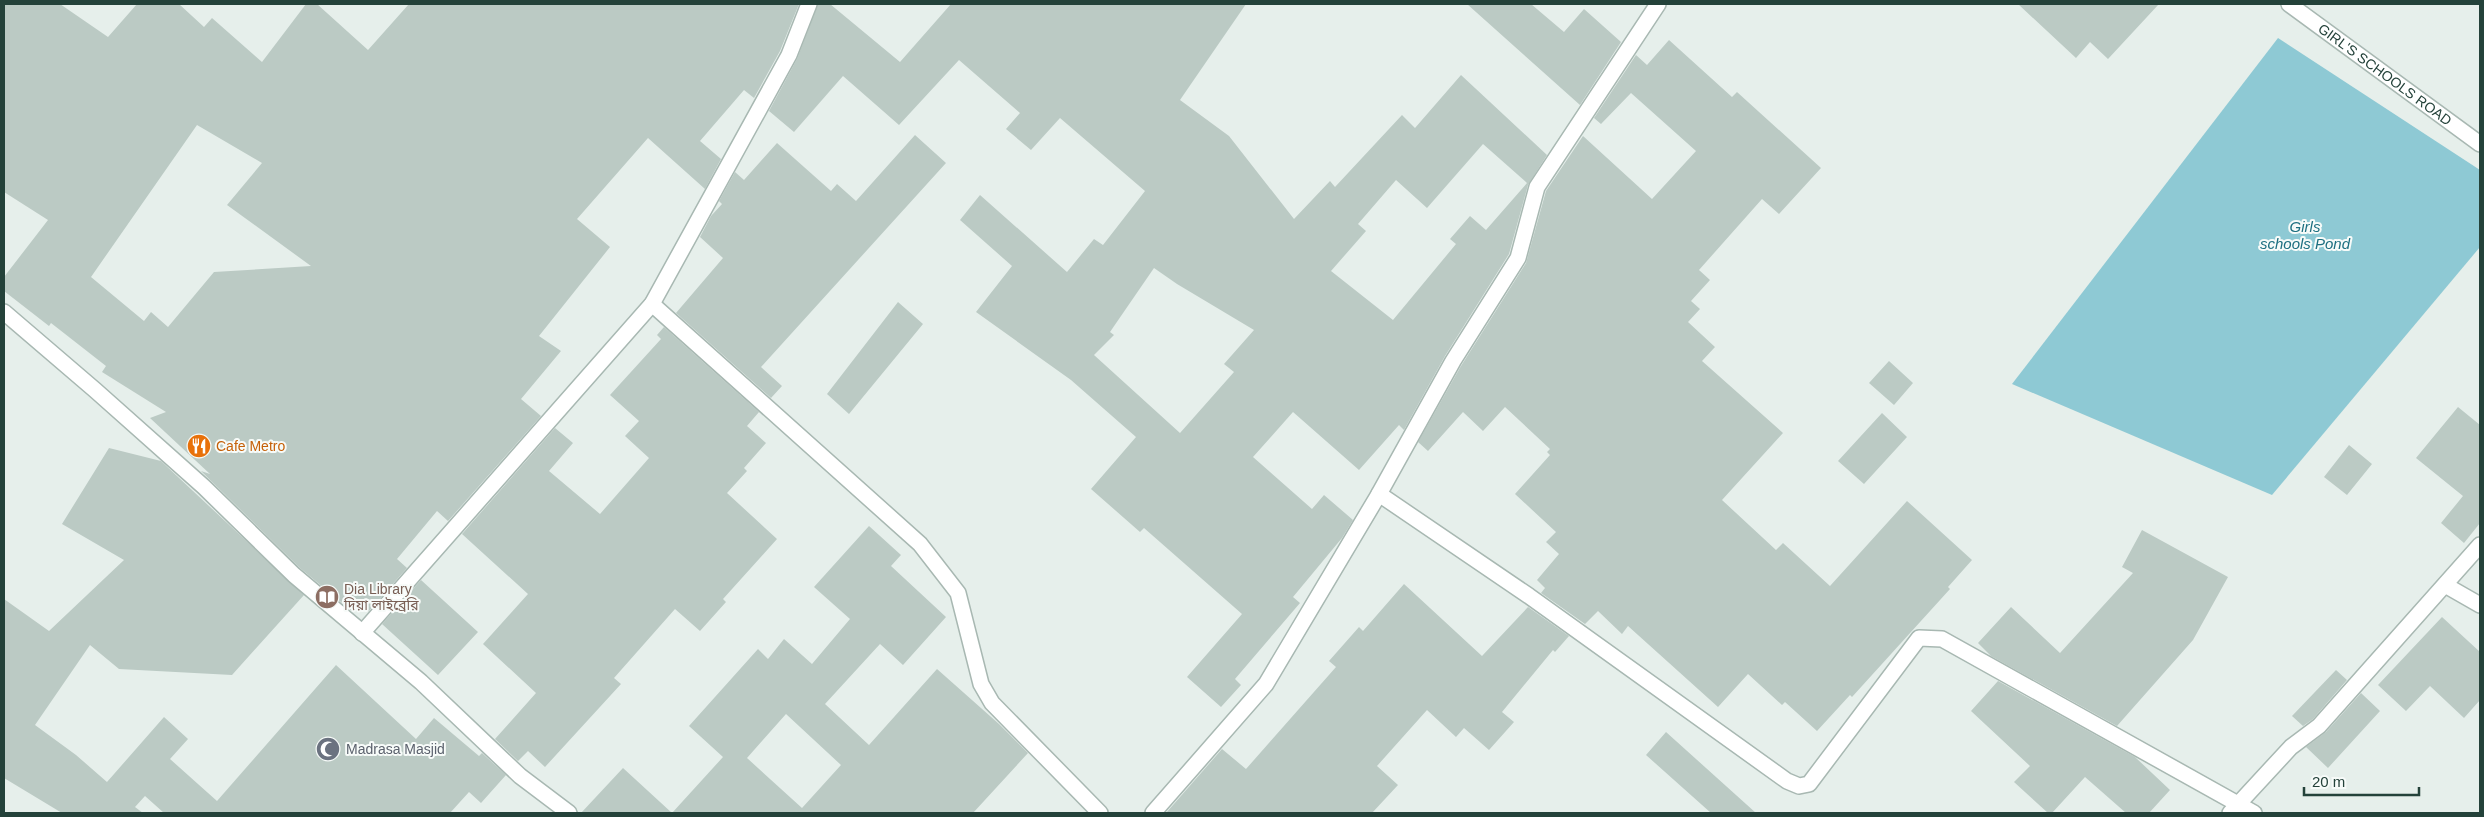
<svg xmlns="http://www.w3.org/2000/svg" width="2484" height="817" viewBox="0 0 2484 817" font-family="Arial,'Noto Sans Bengali',sans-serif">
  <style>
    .water { fill: #8ec9d4 }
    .building { fill: #bbcac4; fill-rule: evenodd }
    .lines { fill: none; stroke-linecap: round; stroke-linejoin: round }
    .minor-casing { stroke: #a8b8b2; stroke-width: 18 }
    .minor { stroke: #fff; stroke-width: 15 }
    .labels { text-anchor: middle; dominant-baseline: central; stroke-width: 4; stroke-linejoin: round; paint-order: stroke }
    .street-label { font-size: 14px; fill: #24423a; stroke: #f7fbf9 }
    .food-label { font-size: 14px; fill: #c56008; stroke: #f7fbf9; text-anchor: start }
    .education-label { font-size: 14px; fill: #785e54; stroke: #f7fbf9; text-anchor: start }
    .worship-label { font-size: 14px; fill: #5b616d; stroke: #f7fbf9; text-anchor: start }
    .water-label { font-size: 15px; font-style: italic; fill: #1c6f80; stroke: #f7fbf9 }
  </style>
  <rect width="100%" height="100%" fill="#e6efeb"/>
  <path class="water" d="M2278 38 2480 170V247L2272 495 2012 384Z"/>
  <path class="building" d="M4 4H60L108 37 137 4H179L204 27 212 18 262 62 306 4H317L368 50 409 4H799L780 51 754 98 744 90 700 141 721 159 705 189 648 138 577 219 610 247 539 336 561 351 521 399 541 416 448 521 437 511 397 559 407 568 368 612 360 604 353 612 300 568 201 471 210 474 150 418 166 412 102 372 106 366 51 323 49 326 4 291V277L48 220 4 192ZM197 125 262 163 227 205 311 266 214 272 168 327 151 312 144 321 91 277Z
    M818 4H830L900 62 951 4H1246L1180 100 1229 136 1294 219 1330 181 1335 187 1402 115 1415 128 1461 75 1547 155 1528 185 1509 254 1445 356 1404 430 1399 425 1359 470 1293 412 1253 457 1312 509 1324 495 1353 520 1342 538 1293 597 1300 603 1235 679 1241 685 1221 707 1187 677 1242 614 1144 528 1140 532 1091 489 1136 437 1071 380 976 312 1012 266 960 220 980 195 1067 272 1094 239 1103 245 1145 191 1060 118 1031 150 1006 129 1020 113 959 60 899 125 843 76 794 132 769 111 797 59ZM1483 144 1527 183 1486 230 1470 216 1450 239 1456 244 1393 320 1331 271 1366 231 1358 224 1396 180 1427 208ZM1154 268 1177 284 1254 330 1224 364 1234 372 1180 433 1094 355 1114 335 1110 332Z
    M1467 4H1531L1564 32 1584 9 1621 42 1580 105Z
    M2018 4H2159L2108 59 2090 42 2076 58Z
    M1669 40 1732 97 1737 92 1821 168 1779 214 1762 199 1699 270 1710 280 1691 301 1700 309 1688 322 1715 347 1702 361 1783 433 1722 500 1776 550 1783 543 1830 586 1907 501 1972 560 1948 587 1950 589 1852 697 1850 695 1817 731 1785 702 1782 705 1748 674 1718 707 1628 626 1622 634 1598 611 1585 624 1541 593 1545 588 1537 580 1559 554 1546 542 1556 532 1515 494 1550 455 1547 452 1550 449 1505 407 1483 431 1463 412 1428 451 1418 442 1461 366 1526 263 1546 191 1583 136 1652 199 1696 151 1631 93 1601 124 1594 118 1636 55 1647 65Z
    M915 135 946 163 761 367 782 386 771 398 676 313 723 258 700 237 711 216 722 204 719 201 735 172 744 180 777 143 831 191 837 184 856 201Z
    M898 302 923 324 849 414 827 394Z
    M664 327 759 412 747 426 766 443 744 468 747 471 727 493 777 539 723 599 726 602 700 631 675 609 614 678 621 684 545 767 528 751 518 761 495 739 536 693 483 644 528 594 462 534 555 428 573 443 549 471 600 514 649 458 625 436 639 421 610 395 661 339 657 335Z
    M1889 361 1913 383 1894 405 1869 383Z
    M2458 407 2480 425V523L2464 543 2441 523 2463 496 2416 458Z
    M1882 413 1907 437 1864 484 1838 461Z
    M2349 445 2372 464 2347 495 2324 477Z
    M109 448 161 461 304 595 232 675 119 669 90 645 35 725 76 755 107 782 164 717 188 739 170 759 217 801 336 665 416 739 434 718 479 756 482 753 506 775 481 803 469 792 450 813H164L145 796 135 807 143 813H62L4 778V599L49 631 124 560 62 524Z
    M869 526 901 555 891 566 946 617 903 665 880 644 825 704 869 745 937 669 999 724 1028 753 973 813H581L623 768 672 813 723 757 689 726 758 649 768 659 784 639 812 664 850 619 814 587ZM786 714 841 765 802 808 747 758Z
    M2142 530 2228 577 2193 640 2117 726 1991 656 1978 643 2011 607 2060 653 2133 573 2122 567Z
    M421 580 478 632 438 675 382 624Z
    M1404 584 1482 656 1528 607 1569 636 1555 652 1553 650 1502 712 1514 722 1489 750 1464 728 1456 737 1427 710 1377 766 1398 785 1372 813H1166L1222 749 1246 769 1336 667 1329 661 1359 627 1363 631Z
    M2442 617 2480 652V700L2464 718 2430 686 2406 711 2378 685Z
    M2336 670 2347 680 2313 719 2303 726 2292 716Z
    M1998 681 2135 757 2170 790 2149 813H2126L2085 777 2052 813H2048L2014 782 2030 766 1971 711Z
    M2361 693 2380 711 2328 768 2306 747 2326 732Z
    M1666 732 1756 813H1711L1646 755Z"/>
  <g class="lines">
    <g class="minor-casing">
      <g id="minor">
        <path id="s1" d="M2289 4 2480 144"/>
        <path d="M652 304 920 544 958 593 981 684 992 703 1100 813"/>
        <path d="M4 312 95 390 204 487 294 575 421 682 520 776 569 813"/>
        <path d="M1379 494 1529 596 1787 781 1799 786 1809 784 1919 638 1942 639 2254 813"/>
        <path d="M2445 585 2480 605"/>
        <path d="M362 633 652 304 789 55 809 4"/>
        <path d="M1153 813 1266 684 1379 494 1453 361 1518 258 1537 187 1658 4"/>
        <path d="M2230 813 2291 747 2319 726 2480 545"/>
      </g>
    </g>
    <use href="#minor" class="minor"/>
  </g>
  <defs>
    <g id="restaurant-disc" transform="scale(1.25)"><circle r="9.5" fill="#e8710a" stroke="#f7fbf9"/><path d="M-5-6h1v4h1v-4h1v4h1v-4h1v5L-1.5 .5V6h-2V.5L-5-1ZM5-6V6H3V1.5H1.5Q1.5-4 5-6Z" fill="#fff"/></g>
    <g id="library-disc" transform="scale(1.25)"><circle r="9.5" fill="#8d6e63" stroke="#f7fbf9"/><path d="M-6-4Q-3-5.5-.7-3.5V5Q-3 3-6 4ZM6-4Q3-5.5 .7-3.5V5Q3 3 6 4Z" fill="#fff"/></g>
    <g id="mosque-disc" transform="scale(1.25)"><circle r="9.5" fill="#6b7280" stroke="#f7fbf9"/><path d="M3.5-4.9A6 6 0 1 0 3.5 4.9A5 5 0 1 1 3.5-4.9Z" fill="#fff"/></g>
  </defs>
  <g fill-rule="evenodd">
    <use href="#restaurant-disc" x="199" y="446"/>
    <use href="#library-disc" x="327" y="597"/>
    <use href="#mosque-disc" x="328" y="749"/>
  </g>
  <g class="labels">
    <g class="street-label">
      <text stroke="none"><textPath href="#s1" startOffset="119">GIRL'S SCHOOLS ROAD</textPath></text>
    </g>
    <g class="food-label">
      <text x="216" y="446">Cafe Metro</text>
    </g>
    <g class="education-label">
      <text x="344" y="589">Dia Library<tspan x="344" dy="16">দিয়া লাইব্রেরি</tspan></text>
    </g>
    <g class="worship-label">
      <text x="346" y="749">Madrasa Masjid</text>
    </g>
    <g class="water-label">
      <text x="2305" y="226">Girls<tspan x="2305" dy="17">schools Pond</tspan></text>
    </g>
  </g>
  <rect width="2484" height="817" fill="none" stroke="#24423a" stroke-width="10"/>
  <path d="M2304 787v8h115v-8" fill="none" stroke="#24423a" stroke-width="2.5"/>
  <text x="2312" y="787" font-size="15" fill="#24423a" stroke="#f7fbf9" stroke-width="4" paint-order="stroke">20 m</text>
</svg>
